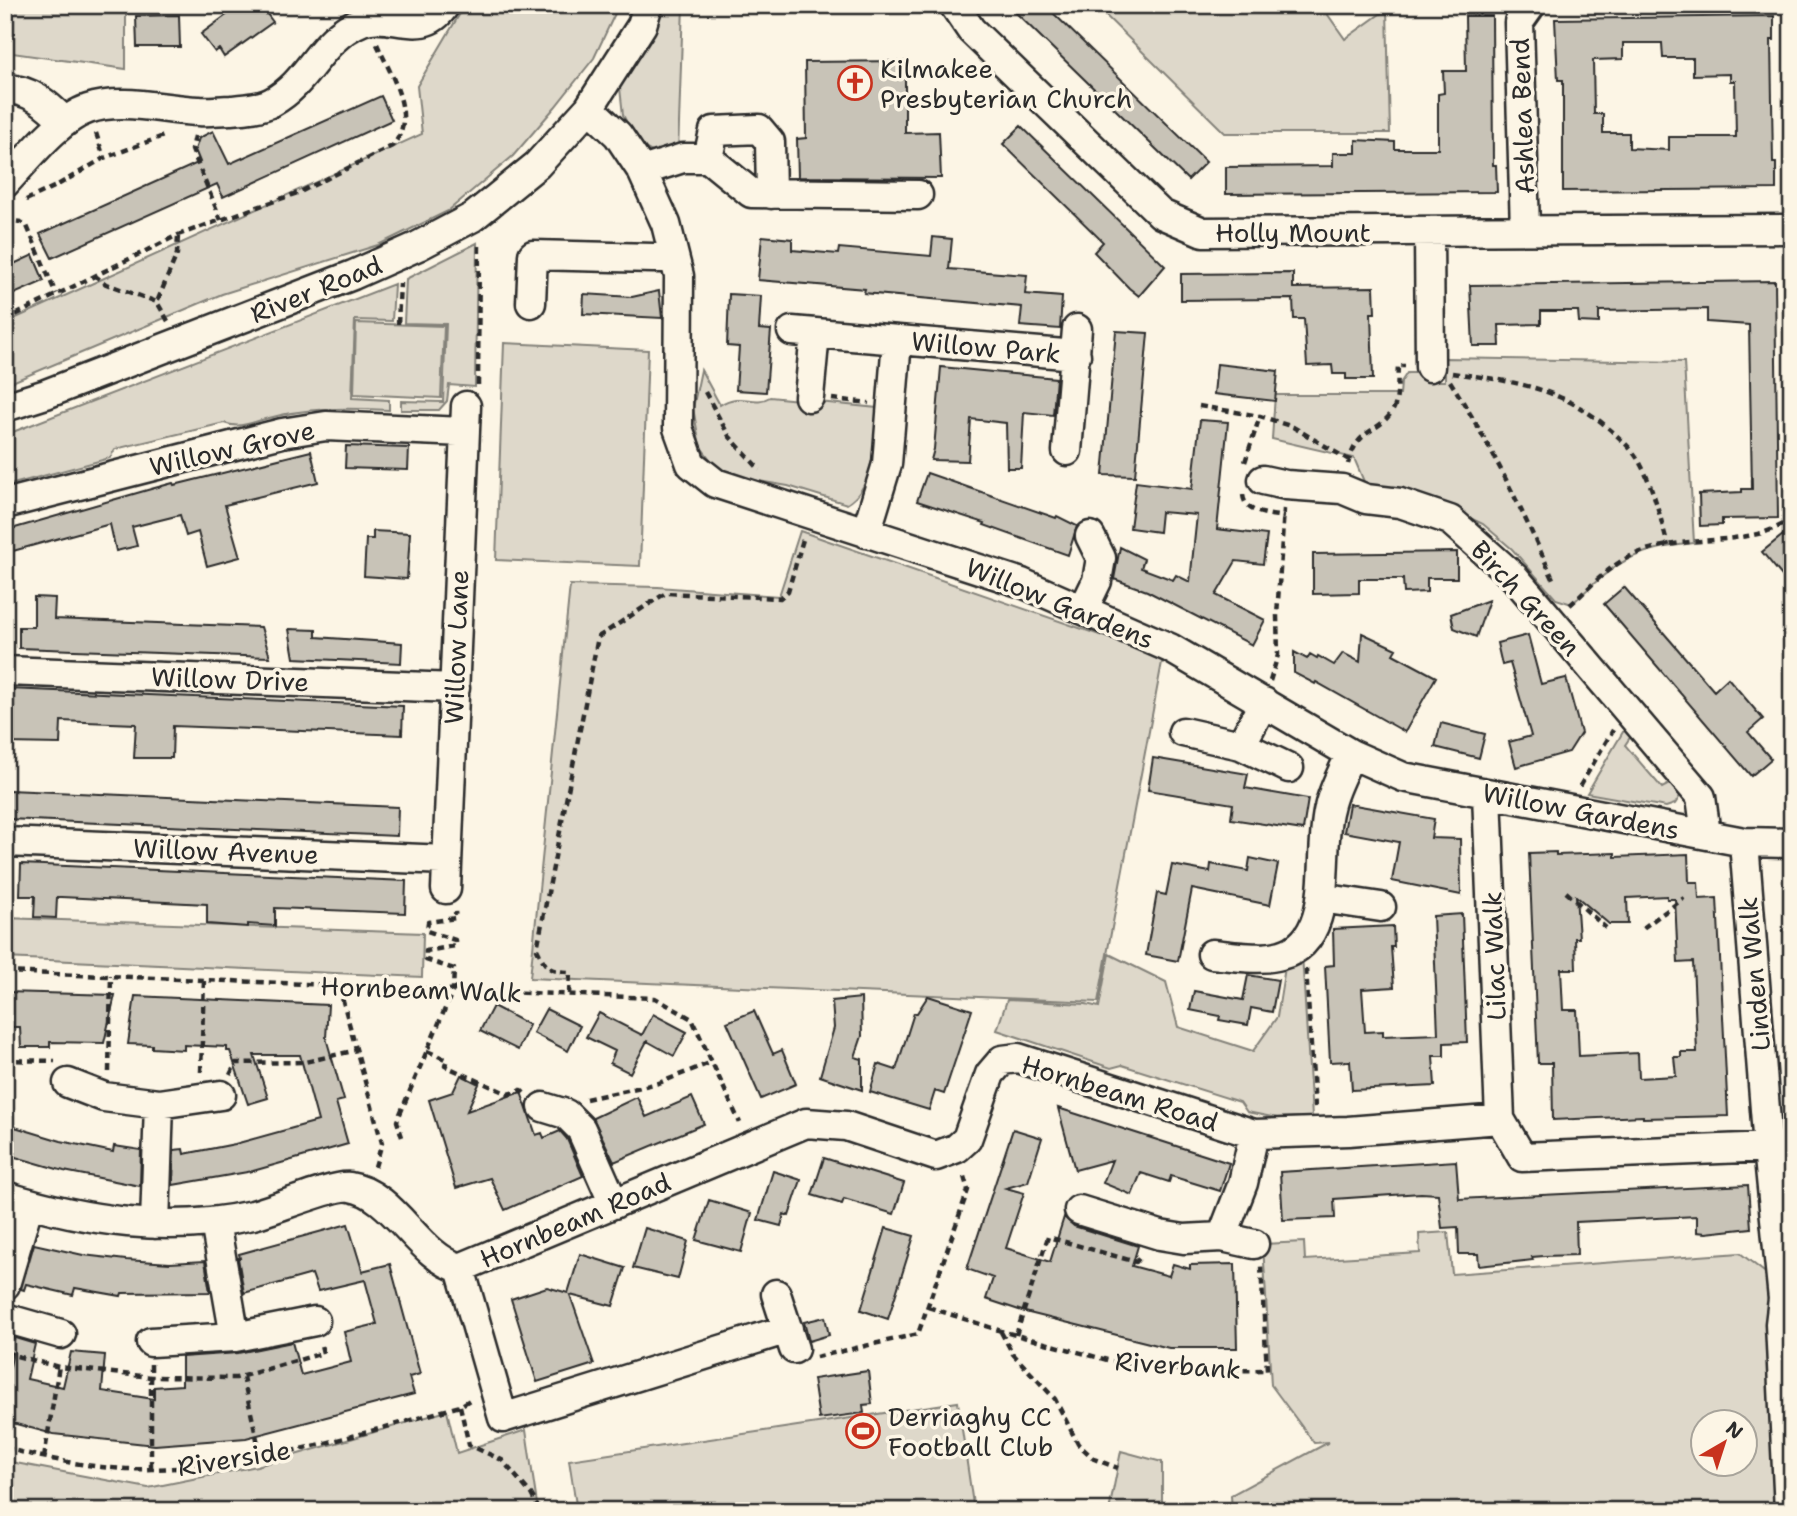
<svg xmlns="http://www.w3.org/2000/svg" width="1797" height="1516" viewBox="0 0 1797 1516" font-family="'Shantell Sans',sans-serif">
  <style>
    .green { fill: #ded8ca; stroke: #84827a; stroke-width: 2; fill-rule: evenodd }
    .building { fill: #c8c3b7; stroke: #2b2b2b; stroke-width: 2; fill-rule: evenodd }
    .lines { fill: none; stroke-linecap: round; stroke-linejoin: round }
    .minor-casing { stroke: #2b2b2b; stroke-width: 33 }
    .path { stroke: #2b2b2b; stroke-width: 4.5; stroke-dasharray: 7 5; stroke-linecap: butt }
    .minor { stroke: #fcf5e5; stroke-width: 28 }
    .labels { text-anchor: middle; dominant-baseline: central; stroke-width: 7; stroke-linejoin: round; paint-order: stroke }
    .poi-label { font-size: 26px; fill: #2b2b2b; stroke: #fcf5e5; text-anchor: start }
    .street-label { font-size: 26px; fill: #2b2b2b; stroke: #fcf5e5 }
  </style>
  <rect width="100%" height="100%" fill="#fcf5e5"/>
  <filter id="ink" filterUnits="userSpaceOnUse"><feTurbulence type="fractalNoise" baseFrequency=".0143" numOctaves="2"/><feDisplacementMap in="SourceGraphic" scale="14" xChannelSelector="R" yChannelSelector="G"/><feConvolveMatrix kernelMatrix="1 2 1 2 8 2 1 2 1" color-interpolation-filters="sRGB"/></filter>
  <g filter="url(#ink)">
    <path class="green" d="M5 5H126V69L5 52Z
      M465 5H619L594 58 555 107 513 156 448 211 378 245 222 294 5 385V323L422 134 417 86Z
      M657 5H683L678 153 661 157 638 144 623 115 619 79Z
      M1095 5H1321L1345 39 1387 9 1390 133H1225Z
      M477 243 475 387 449 385 447 401 439 410H401V401L443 402 446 324 404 323 406 279Z
      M394 284 392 321 355 320 352 398 389 400V410C346 408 307 407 265 419 250 423 239 429 224 423L115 449 110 458 13 484 5 480V435Z
      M356 323 444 326 441 398 354 394Z
      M504 343 648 350 640 566 496 560Z
      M1445 358 1684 362 1694 543C1632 550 1617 561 1572 604L1556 599 1512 549 1483 524 1433 500 1368 491 1354 458 1272 439 1275 395H1400L1401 382 1407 373H1420L1427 381H1445Z
      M701 370 720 405C742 391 753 407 770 397L877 408C874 438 876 487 847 504L788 486 747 479 717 468 700 446 693 408Z
      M800 531 1163 657 1098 1002 530 978 570 585 658 587 779 596Z
      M1627 725 1633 733 1625 745 1662 788 1675 781 1682 793 1675 804 1666 807 1587 793Z
      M5 918 423 933 422 977 5 958Z
      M1109 954 1166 982 1178 1027 1253 1051 1277 1017 1286 961 1302 954 1312 1117 1277 1118 1247 1112 1240 1102 1122 1065 1111 1068 997 1030 1007 1000 1086 1004 1099 1007Z
      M1448 1232 1452 1274 1740 1253 1768 1275 1780 1511H1232L1231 1495 1329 1442 1314 1443 1271 1385 1263 1244 1304 1242 1305 1260 1420 1253 1419 1234ZM1702 1422H1744V1464H1702Z
      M958 1402 974 1511H577L569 1460Z
      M447 1411 457 1453 526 1430 538 1511H5V1461L148 1488 257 1466Z
      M1121 1451 1162 1462V1511H1109Z"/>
    <path class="building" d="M240 5H260L273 22 224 57 219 49 215 52 201 34Z
      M1008 5H1045L1206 162 1188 180Z
      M179 15 180 47H137L136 16Z
      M1465 16H1492L1493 165H1496L1497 192 1226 194V167L1333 166V153H1356V140L1395 142V149H1438V94L1444 93 1443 71H1466Z
      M1774 16V40H1771L1773 163H1776V189L1563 191V80H1558L1555 19ZM1623 43H1662L1663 58H1693V75L1730 74V81H1735L1736 137H1669V150L1629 148V133H1603V114H1594L1593 60 1623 59Z
      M905 61V133L939 132 941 178 798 177 797 139 806 138 805 62Z
      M381 96 392 120 223 197 217 184 52 258 40 234 200 162 195 150 199 138 213 131 229 164Z
      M1021 126 1165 266 1139 296 1129 288 1094 252 1103 242 1003 144Z
      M762 236 792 239V250L838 254 839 248 931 256 933 237 952 239 949 269 1027 275 1025 294 1062 297 1060 329 1020 326 1022 307 864 293 865 289 758 280Z
      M33 255 44 281 5 298V268Z
      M1293 273V288L1374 287 1375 313H1371L1373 379H1346V374H1333L1332 365 1307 366 1304 319H1294L1293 299 1181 300V274Z
      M1775 281 1778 518 1722 519V525L1700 526 1699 494 1742 492V489H1752L1749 325 1707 322V309L1599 311V323L1579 322 1578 311H1541V324L1499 325 1500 346H1473L1470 285Z
      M659 291 662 318 583 314 584 294 632 297Z
      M729 294 761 296 759 329 771 330 766 392 736 390 739 347 727 346Z
      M1116 331 1148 333 1135 476 1103 475Z
      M1217 364 1278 371 1275 401 1214 394Z
      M941 367 1056 378 1053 415 1024 412 1021 468H1007L1006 423 971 419 968 461 931 460 934 449Z
      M1200 420 1228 422 1217 529 1267 535 1263 564 1236 561 1216 595 1265 620 1252 645 1147 591 1114 579 1120 547 1144 559 1141 568 1173 580 1176 575 1190 582 1197 515 1161 512 1159 532 1130 528 1136 482 1192 489Z
      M346 446 409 448 408 470 345 468Z
      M311 451 318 482 225 505 240 557 207 566 198 532 186 536 180 515 132 527 137 546 116 551 110 524 13 551 8 530 151 489 173 483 174 485Z
      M927 473 1056 518 1057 516 1077 526 1068 555 984 525 985 523 917 501Z
      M373 531 410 533 407 579 364 576 366 539H373Z
      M1783 535 1792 546V588L1762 552Z
      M1457 552V578H1427V592L1404 593 1403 579H1359V593L1313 594V554Z
      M1624 587 1714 691 1728 678 1763 719 1748 732 1771 759 1751 776 1604 604Z
      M34 597 55 598 54 619 261 627 270 657 19 648V627H34Z
      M1489 600 1476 637 1454 628 1451 614Z
      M289 629 316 630V637L402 643 401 663 294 658Z
      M1362 633 1396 649 1393 654 1436 677 1405 732 1316 682 1315 684 1294 673V652L1307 659 1310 654 1317 658 1318 656 1334 665 1343 653 1360 662Z
      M1528 635 1541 684 1566 678 1581 733 1569 752 1516 767 1509 742 1531 736 1510 663 1502 665 1497 643Z
      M9 689 403 706 402 735 173 726 172 758H134L136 724 61 721 60 744 7 743Z
      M1441 723 1485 734 1479 758 1435 747Z
      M1153 758 1248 774 1245 788 1308 799 1303 830 1231 819 1233 804 1148 790Z
      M9 790 398 807 397 836 8 819Z
      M1349 804 1434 819 1431 838 1460 839 1461 895 1392 881 1399 842 1344 832Z
      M1556 852V855L1615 853V857L1688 854 1689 882H1698L1699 899 1717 898 1728 1116 1643 1118V1116L1553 1120 1552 1063H1538L1529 853ZM1576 896 1609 924H1628L1627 898 1667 896V899H1675L1678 963 1693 962 1697 1052H1681V1057H1674L1676 1076 1639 1078 1638 1053 1579 1056 1577 1010H1563L1561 969H1576L1575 938H1579Z
      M1250 858 1278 864 1270 905 1192 889 1178 961 1146 955 1157 893 1166 895 1172 865 1210 872 1211 864 1248 871Z
      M21 864 406 881 405 913 275 908V926L248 924V927L207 924V904L61 897H57L56 918 34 917 35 896H20Z
      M1462 914 1467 1042 1444 1043V1056H1433L1435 1086 1352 1090 1350 1061 1330 1062 1325 966 1334 965 1333 929 1393 926 1394 947H1391L1394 987 1362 989 1365 1032 1383 1031V1036L1438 1034 1433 916Z
      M1248 975 1278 980 1272 1012 1251 1008 1248 1025 1219 1020 1220 1016 1190 1010 1194 991 1243 1000Z
      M5 992 115 995 104 1043 50 1042V1047H21L20 1027H12V1023H5Z
      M135 996 328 1005 326 1038 344 1100 336 1102 348 1144 253 1171 173 1185 174 1150 183 1149 184 1154 235 1144 318 1121 300 1055H254L268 1098 248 1104 230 1051H227V1047L184 1045V1050L152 1048V1045L128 1044Z
      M928 996 972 1010 944 1094 935 1091 929 1110 870 1092 878 1064 896 1070 914 1013H917Z
      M861 998 862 1036 855 1057 862 1059V1090L820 1076 834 1028 832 1001Z
      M493 1006 529 1025 518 1050 480 1031Z
      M546 1009 580 1026 568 1051 533 1033Z
      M754 1011 773 1054 782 1050 796 1084 761 1099 727 1022Z
      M599 1013 642 1035 653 1014 687 1032 674 1056 647 1041 630 1073 610 1063 615 1051 586 1037Z
      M461 1075 479 1084 467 1111 521 1092 536 1135 542 1133 544 1138 560 1131 567 1139 583 1176 505 1210 490 1178 456 1188 429 1100 453 1092Z
      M637 1097 646 1117 692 1097 704 1124 614 1162 593 1118Z
      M1058 1108 1229 1163 1220 1191 1171 1176 1169 1182 1141 1173 1132 1195 1103 1183 1112 1160 1075 1170Z
      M5 1124 61 1141 113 1152 114 1146 141 1150 140 1186 64 1171 5 1154Z
      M1013 1129 1042 1138 1028 1182 1006 1188 1024 1193 1006 1248 1050 1262 1064 1217 1074 1226 1138 1246 1132 1266 1169 1276 1173 1264 1190 1269V1265L1235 1264 1237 1348H1169L1025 1312 986 1299 993 1278 967 1269Z
      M824 1158 904 1183 894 1214 844 1199 842 1204 812 1195Z
      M1456 1161 1459 1199 1748 1185 1751 1228 1706 1233 1697 1232V1216L1576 1222 1577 1255 1544 1256 1532 1257 1533 1260 1479 1266 1478 1254H1459L1458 1227 1442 1228 1438 1194 1421 1193 1334 1199 1335 1218 1283 1220 1280 1172Z
      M773 1171 801 1180 789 1216 784 1214 781 1226 758 1220Z
      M709 1200 752 1213 741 1252 696 1240Z
      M348 1224 363 1273 362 1271 390 1264 420 1374 409 1377 414 1394 246 1438 155 1445 53 1434 5 1421V1388L13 1353 5 1351V1335L35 1344 27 1379 63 1387 71 1352 105 1355 102 1391 154 1399V1387L182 1385V1357L238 1353 292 1342 301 1375 351 1362 344 1332 377 1324 365 1280 318 1291 312 1274 244 1293 238 1258H240L239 1254Z
      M645 1228 688 1241 678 1279 633 1268Z
      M886 1228 914 1236 888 1319 861 1310Z
      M34 1244 83 1255 126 1260 170 1263 205 1261 210 1292 122 1293 121 1296 75 1288 73 1295 26 1284 24 1290 21 1289Z
      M580 1254 625 1268 613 1306 570 1295 594 1364 537 1382 511 1299 547 1287 568 1293Z
      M825 1317 829 1335 809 1341 804 1322Z
      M868 1371 872 1404 863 1405 864 1413 819 1419 813 1379 840 1375V1377L841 1375Z"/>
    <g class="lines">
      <g class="minor-casing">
        <path id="minor" d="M954 5 971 30 1161 214 1203 232 1792 229
          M5 89C31 89 48 105 65 122
          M589 108 618 135 642 171 666 224 679 276 678 428 691 464 715 483 1022 583 1170 648 1351 754 1403 777 1744 842 1792 843
          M708 158 714 131 759 129 770 142 771 194
          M642 171 683 158H708L751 193 918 195
          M5 183C27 160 58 119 88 109 122 97 164 110 199 111 210 112 220 110 231 110 244 109 261 108 272 102 311 81 318 39 362 21 390 10 423 40 445 5
          M1525 230 1519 22 1531 5
          M1429 231 1430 367
          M531 303 533 255 653 258 674 257
          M792 331 1076 355
          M809 397 815 333
          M5 407 46 394 353 275 418 246 473 217 537 165 589 108 642 25 648 5
          M1067 451 1077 329
          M1263 480 1286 485 1342 489 1366 499 1400 503 1450 520 1515 578 1701 797 1706 834
          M5 504 282 433 326 426 464 432
          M866 533 887 464 897 340
          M1083 610 1097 581 1101 558 1090 536
          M5 671 455 688
          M1183 732 1241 745 1289 768
          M1241 745 1264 702
          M1487 794 1500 1119 1522 1157 1792 1146
          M5 842 447 860
          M1744 842 1768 1148 1783 1299 1780 1324 1789 1511
          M446 889 466 406
          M1321 898 1381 907
          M1212 954C1234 956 1260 961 1281 955 1338 941 1317 851 1329 808 1333 789 1343 771 1351 754
          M68 1083 104 1097 159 1104 221 1095
          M543 1107 566 1114 581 1129 614 1204
          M5 1196C86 1221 169 1234 253 1215 273 1210 335 1184 350 1187 395 1194 417 1256 460 1268L806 1123 846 1126 936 1156 957 1148 967 1139 990 1074 1002 1060 1018 1058 1254 1134 1348 1131 1500 1119
          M1079 1210 1160 1235 1184 1239 1222 1237 1243 1183 1254 1134
          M215 1222 235 1337
          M155 1224 159 1104
          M1222 1237 1254 1244
          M460 1268 503 1418 788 1329
          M5 1285 29 1203
          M776 1294 794 1349
          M5 1318 61 1334
          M151 1342 235 1337 315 1321"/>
      </g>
      <path class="path" d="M96 133 104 158
        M195 136 192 150 221 220
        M26 200 56 186 104 158 166 135
        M5 220 21 222 27 226 56 294
        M94 275 106 284 157 302
        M5 320 178 235 300 192 392 146C419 118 390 73 377 44
        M168 321 157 302 177 254 178 235
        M398 324 400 283
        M1452 373C1515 381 1565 388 1614 433 1624 442 1635 452 1641 465 1654 489 1661 520 1668 546
        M1450 381C1491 445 1523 512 1554 581
        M478 385 479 243
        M705 392 729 436 760 470
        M832 399 869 403
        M1199 406 1260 416 1293 427 1349 460
        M1245 462 1260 416
        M1348 464C1358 426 1378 435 1393 410 1399 400 1397 378 1398 366H1405
        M1243 495C1245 514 1268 514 1284 517
        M1570 605C1589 589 1606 568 1629 557 1669 537 1719 544 1762 533 1772 530 1782 525 1792 520
        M1270 681 1278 655 1277 616 1284 509
        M1580 786 1613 730
        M1566 892 1606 928
        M1643 928 1684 898
        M1306 969 1315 1107
        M5 972 655 998 692 1019 740 1123
        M339 987 382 1143 374 1170
        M569 994 570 972C547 971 547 969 537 949L598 637 666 593 780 598 788 591 804 536
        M427 1051 447 1060 445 1066 508 1094 521 1090 524 1093
        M5 1060 55 1061
        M109 1072 111 975
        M201 1072 204 979
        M230 1075 236 1063 305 1062 357 1050
        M586 1099 659 1083 712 1062
        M402 1137 397 1121 453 990 454 969 426 960V951L455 946V940L427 931 428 922 456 918 455 912
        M928 1307 1001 1331 1111 1361 1186 1371 1267 1370 1261 1266
        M1001 1332 1013 1354 1055 1399 1078 1444 1094 1459 1118 1468
        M1016 1335 1048 1237 1136 1262 1141 1256
        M5 1353 59 1367 151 1377 236 1378 323 1353 321 1345
        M816 1357 918 1334 968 1190 963 1173
        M151 1364V1470
        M243 1377 261 1457
        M460 1406 469 1445 502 1460 531 1494 540 1511
        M5 1448C51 1460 105 1471 152 1469 257 1467 360 1434 460 1406L473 1398
        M44 1458 59 1366"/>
      <use href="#minor" class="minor"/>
    </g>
  </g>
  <defs>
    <g id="church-ring" transform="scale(1.75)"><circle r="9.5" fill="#fcf5e5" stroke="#c8321e" stroke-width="1.5"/><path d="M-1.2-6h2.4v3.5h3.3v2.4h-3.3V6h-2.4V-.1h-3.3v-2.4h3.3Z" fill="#c8321e"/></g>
    <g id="stadium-ring" transform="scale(1.75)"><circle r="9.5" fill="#fcf5e5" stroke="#c8321e" stroke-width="1.5"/><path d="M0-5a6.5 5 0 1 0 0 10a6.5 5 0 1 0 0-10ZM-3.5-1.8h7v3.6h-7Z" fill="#c8321e"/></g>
  </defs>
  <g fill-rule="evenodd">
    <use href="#church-ring" x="855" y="83"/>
    <use href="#stadium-ring" x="863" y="1431"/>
  </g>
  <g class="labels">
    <g class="poi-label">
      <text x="880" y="68">Kilmakee<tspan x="880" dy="30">Presbyterian Church</tspan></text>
      <text x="888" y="1416">Derriaghy CC<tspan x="888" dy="30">Football Club</tspan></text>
    </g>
    <g class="street-label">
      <text transform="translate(1522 116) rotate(-92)">Ashlea Bend</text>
      <text x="1293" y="232">Holly Mount</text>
      <text transform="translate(316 289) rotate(-22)">River Road</text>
      <text transform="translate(986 347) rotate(5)">Willow Park</text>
      <text transform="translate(232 448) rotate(-13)">Willow Grove</text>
      <text transform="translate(1526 598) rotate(47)">Birch Green</text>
      <text transform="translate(1060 603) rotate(22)">Willow Gardens</text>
      <text transform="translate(456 647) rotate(-88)">Willow Lane</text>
      <text transform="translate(230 679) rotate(2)">Willow Drive</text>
      <text transform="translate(1581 811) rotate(11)">Willow Gardens</text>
      <text transform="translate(226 851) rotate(2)">Willow Avenue</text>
      <text transform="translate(1494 956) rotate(-92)">Lilac Walk</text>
      <text transform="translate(1754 974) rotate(-95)">Linden Walk</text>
      <text transform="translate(421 989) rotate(2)">Hornbeam Walk</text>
      <text transform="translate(1120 1093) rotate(17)">Hornbeam Road</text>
      <text transform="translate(575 1220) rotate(-23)">Hornbeam Road</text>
      <text transform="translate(1178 1365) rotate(4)">Riverbank</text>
      <text transform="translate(234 1458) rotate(-9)">Riverside</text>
    </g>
  </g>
  <rect width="1797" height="1516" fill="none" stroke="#fcf5e5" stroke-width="28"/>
  <rect x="14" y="14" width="1769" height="1488" fill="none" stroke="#2b2b2b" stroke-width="2.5" filter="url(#ink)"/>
  <g transform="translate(1724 1443) rotate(39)"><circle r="33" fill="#fcf5e5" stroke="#a8a49b" stroke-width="2"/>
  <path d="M0-5L12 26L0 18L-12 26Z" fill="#c8321e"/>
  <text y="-10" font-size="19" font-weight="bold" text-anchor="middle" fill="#2b2b2b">N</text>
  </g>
</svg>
